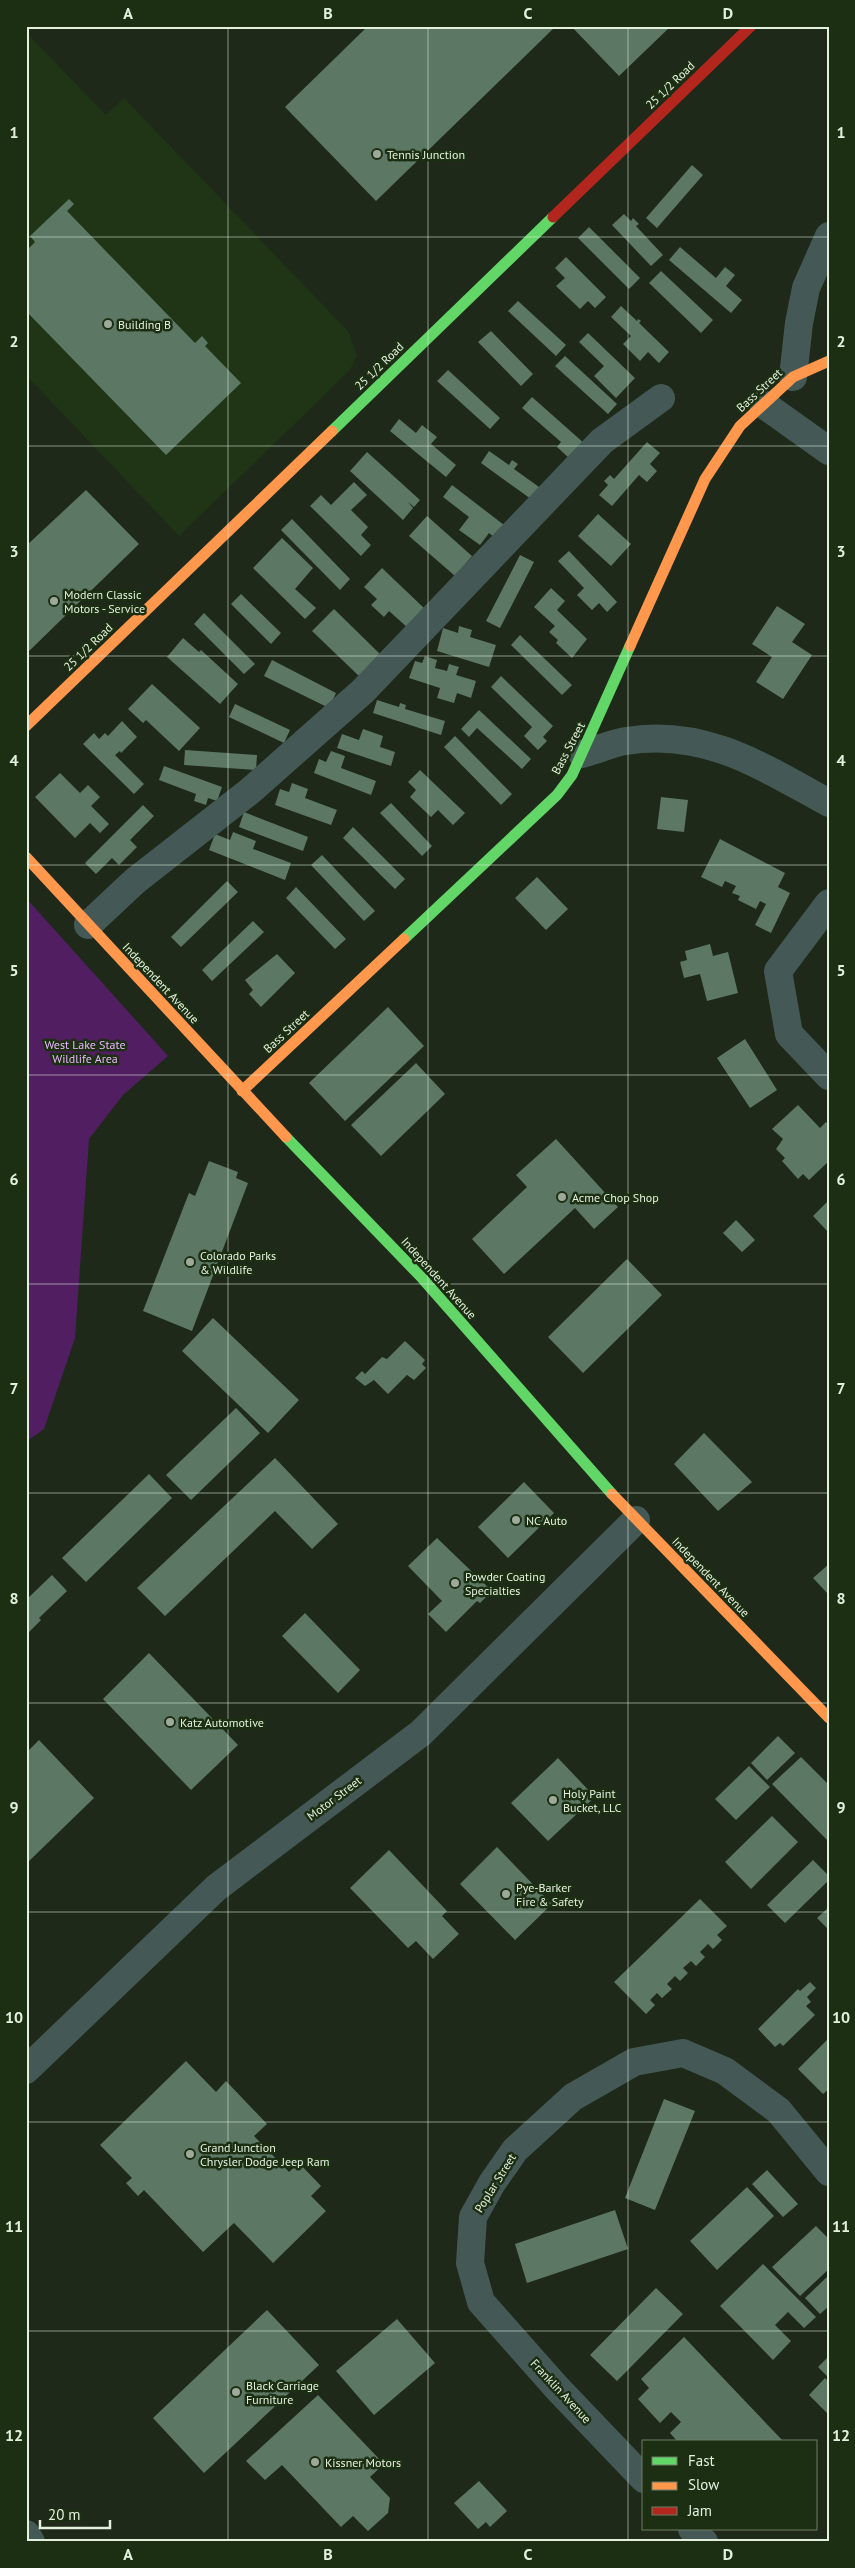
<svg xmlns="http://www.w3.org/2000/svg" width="855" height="2568" viewBox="0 0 855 2568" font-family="'PT Sans',sans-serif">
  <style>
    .built { fill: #1f3515 }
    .green { fill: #511e62 }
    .building { fill: #5c7864 }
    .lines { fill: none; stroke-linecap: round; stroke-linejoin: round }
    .street { stroke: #445956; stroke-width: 28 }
    .fast { stroke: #63d668; stroke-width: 11 }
    .slow { stroke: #ff974d; stroke-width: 11 }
    .jam { stroke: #b3261e; stroke-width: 11 }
    .grid { fill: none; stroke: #e3f0de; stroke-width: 1; stroke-opacity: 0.55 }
    .poi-dot { fill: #9eaa99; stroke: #1c2f13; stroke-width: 2 }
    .labels { text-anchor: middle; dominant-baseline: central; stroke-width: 5; stroke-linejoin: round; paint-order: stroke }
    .street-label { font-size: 12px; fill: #e3f0de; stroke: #1c2f13 }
    .poi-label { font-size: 12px; fill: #e3f0de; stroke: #1c2f13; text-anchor: start }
    .park-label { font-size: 12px; fill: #e9b9fb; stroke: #1c2f13 }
    .neatline { fill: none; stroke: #e3f0de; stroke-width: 2 }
    .grid-label { font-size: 16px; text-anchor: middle; font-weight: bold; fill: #e3f0de }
  </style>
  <rect width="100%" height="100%" fill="#1e2919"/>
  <path class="built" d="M26 32 106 115 124 98 348 331 357 355 350 370 179 536 26 375Z"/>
  <path class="green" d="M26 898 168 1056 123 1095 89 1139 75 1338 44 1429 26 1442Z"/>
  <path class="building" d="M368 26H556L376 201 285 107Z
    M571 26H671L619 76Z
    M692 165 703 175 657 228 646 218Z
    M69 199 74 204 67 211 195 343 202 336 208 343 205 346 241 383 166 455 26 311V251L35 242 30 236Z
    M624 214 631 221 633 218 639 224 636 226 663 255 651 266 612 225Z
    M589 227 640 278 629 289 578 238Z
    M680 247 716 278 725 267 735 275 726 286 742 300 731 313 669 260Z
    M566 257 606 297 595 308 588 301 580 309 556 286 565 278 555 268Z
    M661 271 713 320 701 333 649 283Z
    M518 301 566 345 556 356 508 311Z
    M621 306 637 321 638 319 641 321 639 323 669 352 659 363 648 352 640 361 623 344 631 336 611 317Z
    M491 331 533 374 521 386 478 342Z
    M588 333 635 378 616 398 594 376 604 366 579 342Z
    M565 356 617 404 608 414 555 366Z
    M448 370 500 418 490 429 437 381Z
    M532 397 585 444 569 458 557 447 561 442 522 408Z
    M399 419 416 433 422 425 437 437 431 444 456 465 446 477 390 431Z
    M647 442 660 453 650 464 657 471 647 482 639 475 612 506 599 495 608 485 604 481 610 475 614 479Z
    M489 451 509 465 512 460 518 464 514 469 539 487 531 499 481 463Z
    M367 452 420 500 414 507 408 502 413 508 403 520 350 471Z
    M354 482 367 495 351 510 368 527 361 535 371 545 361 556 310 506 321 495 331 505Z
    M452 485 504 525 494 537 489 533 480 545 459 530 469 517 443 497Z
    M86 490 139 544 26 654V546Z
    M598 514 631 544 611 566 578 536Z
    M427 516 472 556 455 576 409 536Z
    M292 519 350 579 340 590 281 530Z
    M282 538 313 568 295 589 316 608 305 619 253 568Z
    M569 551 617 602 607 612 599 603 592 610 577 595 584 588 558 561Z
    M520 555 534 562 500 628 486 621Z
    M382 568 425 609 408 628 389 611 384 617 371 605 377 599 364 587Z
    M551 588 565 601 557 610 587 639 572 658 556 643 558 640 549 632 555 626 534 607Z
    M241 594 281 633 271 644 231 604Z
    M777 606 805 624 792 642 812 655 783 699 756 682 772 657 752 644Z
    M334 609 381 655 360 677 312 631Z
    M204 613 255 664 244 674 194 624Z
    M459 626 472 630 470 637 496 645 489 667 437 651 443 628 458 633Z
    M520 635 572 685 562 695 511 645Z
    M183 638 199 652 201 650 238 684 220 704 167 657Z
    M425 656 437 660 435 668 447 671 449 664 459 667 456 675 476 681 471 698 457 693 454 703 437 698 440 688 409 678 415 661 422 663Z
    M272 660 336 693 329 708 264 676Z
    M501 676 553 726 543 737 547 741 538 750 524 736 532 727 491 687Z
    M152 684 200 728 179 751 146 720 143 723 128 709Z
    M377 700 399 707 400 703 406 705 405 709 445 721 441 735 373 713Z
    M235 704 290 730 284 743 229 717Z
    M479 710 531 759 522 769 477 728 469 737 461 729Z
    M122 721 137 737 121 753 120 751 115 755 144 784 134 794 83 744 94 733 99 739 105 733 108 736Z
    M363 729 383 736 380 747 395 752 391 766 337 748 342 734 359 740Z
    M455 736 512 794 501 805 444 747Z
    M185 750 257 755 256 770 184 765Z
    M331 751 345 756 341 768 376 781 371 795 314 773 319 759 326 762Z
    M164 766 222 787 217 801 208 798 206 805 194 801 196 794 159 780Z
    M420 770 465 813 453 825 438 810 431 817 410 797 416 790 408 782Z
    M60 773 80 793 88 785 100 797 91 806 109 824 100 833 90 823 75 838 35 797Z
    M292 783 308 789 305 798 337 810 331 825 275 805 280 789 289 792Z
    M661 797 688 800 684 832 657 829Z
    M391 803 432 846 422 856 380 813Z
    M143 805 154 816 130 840 137 847 119 865 112 858 96 874 85 863Z
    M244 812 308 837 303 851 239 827Z
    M353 827 405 879 395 889 343 838Z
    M233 832 256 841 253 849 291 863 285 880 209 850 215 834 230 840Z
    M720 839 785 873 778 887 790 893 771 933 755 925 766 904 760 901 756 909 738 900 740 896 732 893 736 886 725 881 722 887 701 877Z
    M322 855 375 911 364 921 311 865Z
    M537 877 568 909 546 930 515 898Z
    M227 881 238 892 181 947 171 937Z
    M296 887 346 939 335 949 286 898Z
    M253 921 264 932 212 981 202 970Z
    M710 944 713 956 728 952 738 993 707 1001 700 974 684 978 680 962 687 960 685 951Z
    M277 954 295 973 261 1007 249 994 253 990 245 980Z
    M388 1007 424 1046 345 1121 309 1083Z
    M745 1039 777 1090 750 1108 717 1058Z
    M416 1063 445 1094 381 1156 351 1125Z
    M798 1105 820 1128 826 1122 829 1125V1161L809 1180 803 1174 798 1179 782 1161 785 1158 776 1149 783 1139 772 1129Z
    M556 1139 618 1207 594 1229 575 1208 504 1274 472 1239 527 1187 516 1175Z
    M209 1161 238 1172 236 1178 248 1183 192 1331 143 1311 189 1193 195 1196Z
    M829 1200V1233L813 1216Z
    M736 1220 755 1240 742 1252 723 1233Z
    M627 1259 662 1295 583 1373 548 1337Z
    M213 1318 299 1400 268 1433 182 1351Z
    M405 1341 425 1360 422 1364 426 1368 414 1380 407 1375 388 1394 374 1380 365 1386 355 1378 362 1371 365 1374 382 1357 387 1359Z
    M236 1408 260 1433 191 1500 166 1475Z
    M704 1433 752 1482 718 1511 674 1464Z
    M275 1458 338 1524 312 1549 275 1511 165 1616 137 1588Z
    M149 1474 172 1498 86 1582 62 1558Z
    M524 1482 554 1513 508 1558 478 1527Z
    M437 1538 492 1591 480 1603 477 1601 446 1632 428 1614 442 1601 408 1566Z
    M829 1564V1595L813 1578Z
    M52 1575 67 1591 39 1618 41 1620 26 1635V1600Z
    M305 1613 360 1670 338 1693 282 1636Z
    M149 1653 238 1745 191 1790 103 1699Z
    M778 1736 795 1753 767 1780 751 1763Z
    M39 1740 94 1798 26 1864V1753Z
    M801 1757 829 1785V1842L772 1784Z
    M558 1758 595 1797 548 1841 511 1803Z
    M749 1766 770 1787 736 1820 715 1799Z
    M772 1816 798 1842 751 1889 725 1862Z
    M497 1847 552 1904 515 1940 460 1884Z
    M389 1850 447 1911 442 1916 459 1934 433 1959 416 1941 408 1948 350 1888Z
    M813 1860 829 1876V1880L785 1923 767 1905Z
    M700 1899 727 1926 717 1935 722 1940 713 1949 708 1944 700 1952 705 1957 696 1966 691 1961 683 1968 688 1973 680 1981 675 1976 667 1984 672 1989 662 1998 657 1993 650 2000 655 2005 646 2014 614 1982Z
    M829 1907V1930L817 1918Z
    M810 1982 816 1988 807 1997 811 2002 806 2006 815 2015 783 2046 780 2043 775 2047 758 2029 798 1989 800 1991Z
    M829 2038V2089L823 2094 798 2069Z
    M186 2061 216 2092 226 2081 267 2124 254 2136 289 2172 299 2163 321 2186 311 2196 326 2211 273 2263 234 2223 203 2252 144 2190 138 2196 126 2183 132 2178 100 2145Z
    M664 2099 695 2111 655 2210 625 2198Z
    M767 2170 798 2204 783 2217 752 2184Z
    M747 2187 774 2216 717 2270 690 2241Z
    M615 2210 628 2249 527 2283 515 2244Z
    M816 2226 829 2239V2269L800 2296 772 2267Z
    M763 2264 816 2317 804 2328 788 2312 775 2325 791 2341 773 2360 720 2306Z
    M829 2275V2306L820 2314 805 2298Z
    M656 2288 683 2314 617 2381 590 2355Z
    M267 2310 319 2365 204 2473 153 2418Z
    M397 2319 435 2363 374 2415 336 2371Z
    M684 2337 784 2442H678L670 2433 681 2422 671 2412 660 2423 638 2399 649 2388 641 2379Z
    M829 2356V2378L818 2367Z
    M825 2378 829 2382V2415L809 2395Z
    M318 2395 384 2464 370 2477 390 2498 388 2513 368 2531 353 2516 341 2527 282 2465 265 2480 246 2461Z
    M479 2481 507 2511 490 2527 486 2522 478 2529 454 2503Z"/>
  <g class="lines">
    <path class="street" d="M793 377 799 323 806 288 829 236
      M763 404 829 451
      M582 754C597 750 612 743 626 741 705 728 763 767 829 803
      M829 903 778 971 789 1034 829 1076
      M88 925 135 881 250 791 363 691 602 441 661 398
      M26 2070 216 1888 421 1733 636 1520
      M644 2479 558 2389 481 2302 470 2263 473 2217 492 2183 515 2150 573 2097 634 2062 683 2053 725 2071 779 2111 829 2172
      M692 2529 704 2542
      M26 2534 31 2542"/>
    <path class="fast" d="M332 431 553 217
      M404 939 557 795 572 775 630 646
      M286 1137 422 1278 612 1494"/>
    <path class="slow" d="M630 646 705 479 740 426 793 377 829 361
      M26 726 332 431
      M26 857 286 1137
      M242 1091 404 939
      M612 1494 829 1718"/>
    <path class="jam" d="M553 217 751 26"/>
  </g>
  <path class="grid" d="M228 26V2542M428 26V2542M628 26V2542M26 237H829M26 446H829M26 656H829M26 865H829M26 1075H829M26 1284H829M26 1493H829M26 1703H829M26 1912H829M26 2122H829M26 2331H829"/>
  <g class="poi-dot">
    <circle cx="377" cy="154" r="5"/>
    <circle cx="108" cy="324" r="5"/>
    <circle cx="54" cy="601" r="5"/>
    <circle cx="562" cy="1197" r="5"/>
    <circle cx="190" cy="1262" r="5"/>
    <circle cx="516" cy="1520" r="5"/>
    <circle cx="455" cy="1583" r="5"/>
    <circle cx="170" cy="1722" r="5"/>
    <circle cx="553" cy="1800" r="5"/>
    <circle cx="506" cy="1894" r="5"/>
    <circle cx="190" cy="2154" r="5"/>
    <circle cx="236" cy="2392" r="5"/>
    <circle cx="315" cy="2462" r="5"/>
  </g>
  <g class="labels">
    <g class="street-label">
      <text transform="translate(670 85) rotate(-44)">25 1/2 Road</text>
      <text transform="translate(379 366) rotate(-44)">25 1/2 Road</text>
      <text transform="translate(759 390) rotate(-43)">Bass Street</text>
      <text transform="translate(88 647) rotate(-44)">25 1/2 Road</text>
      <text transform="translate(568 748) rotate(-62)">Bass Street</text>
      <text transform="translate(161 983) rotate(47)">Independent Avenue</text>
      <text transform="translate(286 1031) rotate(-43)">Bass Street</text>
      <text transform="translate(439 1278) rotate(48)">Independent Avenue</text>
      <text transform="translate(711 1577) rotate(46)">Independent Avenue</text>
      <text transform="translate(334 1798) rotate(-37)">Motor Street</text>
      <text transform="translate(495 2183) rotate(-58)">Poplar Street</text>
      <text transform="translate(561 2391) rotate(47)">Franklin Avenue</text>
    </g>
    <g class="poi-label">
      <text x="387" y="154">Tennis Junction</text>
      <text x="118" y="324">Building B</text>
      <text x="64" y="594">Modern Classic<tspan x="64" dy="14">Motors - Service</tspan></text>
      <text x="572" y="1197">Acme Chop Shop</text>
      <text x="200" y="1255">Colorado Parks<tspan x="200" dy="14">&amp; Wildlife</tspan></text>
      <text x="526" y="1520">NC Auto</text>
      <text x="465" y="1576">Powder Coating<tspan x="465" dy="14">Specialties</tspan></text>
      <text x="180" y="1722">Katz Automotive</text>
      <text x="563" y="1793">Holy Paint<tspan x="563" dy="14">Bucket, LLC</tspan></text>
      <text x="516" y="1887">Pye-Barker<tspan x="516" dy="14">Fire &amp; Safety</tspan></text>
      <text x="200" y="2147">Grand Junction<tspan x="200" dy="14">Chrysler Dodge Jeep Ram</tspan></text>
      <text x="246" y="2385">Black Carriage<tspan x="246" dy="14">Furniture</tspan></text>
      <text x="325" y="2462">Kissner Motors</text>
    </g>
    <g class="park-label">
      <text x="85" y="1044">West Lake State<tspan x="85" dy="14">Wildlife Area</tspan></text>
    </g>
  </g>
  <rect width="855" height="2568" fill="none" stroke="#1c2f13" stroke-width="55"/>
  <rect x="642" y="2440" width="175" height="90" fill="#1c2f13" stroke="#6c7c64"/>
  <rect x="652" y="2457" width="25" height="8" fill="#63d668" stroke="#6c7c64"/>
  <text x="688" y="2466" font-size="15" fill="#e3f0de">Fast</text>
  <rect x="652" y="2482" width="25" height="8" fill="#ff974d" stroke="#6c7c64"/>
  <text x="688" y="2490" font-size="15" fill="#e3f0de">Slow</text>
  <rect x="652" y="2507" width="25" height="8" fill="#b3261e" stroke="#6c7c64"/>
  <text x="688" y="2516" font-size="15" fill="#e3f0de">Jam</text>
  <path d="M40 2520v8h70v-8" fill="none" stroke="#e3f0de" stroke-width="2.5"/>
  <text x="48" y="2520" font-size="15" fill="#e3f0de" stroke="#1c2f13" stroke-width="4" paint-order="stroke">20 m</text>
  <rect x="28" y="28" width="800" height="2512" class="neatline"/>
  <g class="grid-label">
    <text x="128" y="19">A</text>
    <text x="328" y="19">B</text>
    <text x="528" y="19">C</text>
    <text x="728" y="19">D</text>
    <text x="14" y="138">1</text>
    <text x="841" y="138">1</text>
    <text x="14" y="347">2</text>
    <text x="841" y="347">2</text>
    <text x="14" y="557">3</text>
    <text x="841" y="557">3</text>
    <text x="14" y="766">4</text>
    <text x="841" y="766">4</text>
    <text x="14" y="976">5</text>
    <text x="841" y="976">5</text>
    <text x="14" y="1185">6</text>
    <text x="841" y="1185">6</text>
    <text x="14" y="1394">7</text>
    <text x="841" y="1394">7</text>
    <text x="14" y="1604">8</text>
    <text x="841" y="1604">8</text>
    <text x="14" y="1813">9</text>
    <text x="841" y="1813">9</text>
    <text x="14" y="2023">10</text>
    <text x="841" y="2023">10</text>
    <text x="14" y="2232">11</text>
    <text x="841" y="2232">11</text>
    <text x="14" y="2441">12</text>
    <text x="841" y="2441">12</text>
    <text x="128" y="2560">A</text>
    <text x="328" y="2560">B</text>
    <text x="528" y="2560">C</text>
    <text x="728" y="2560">D</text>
  </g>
</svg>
